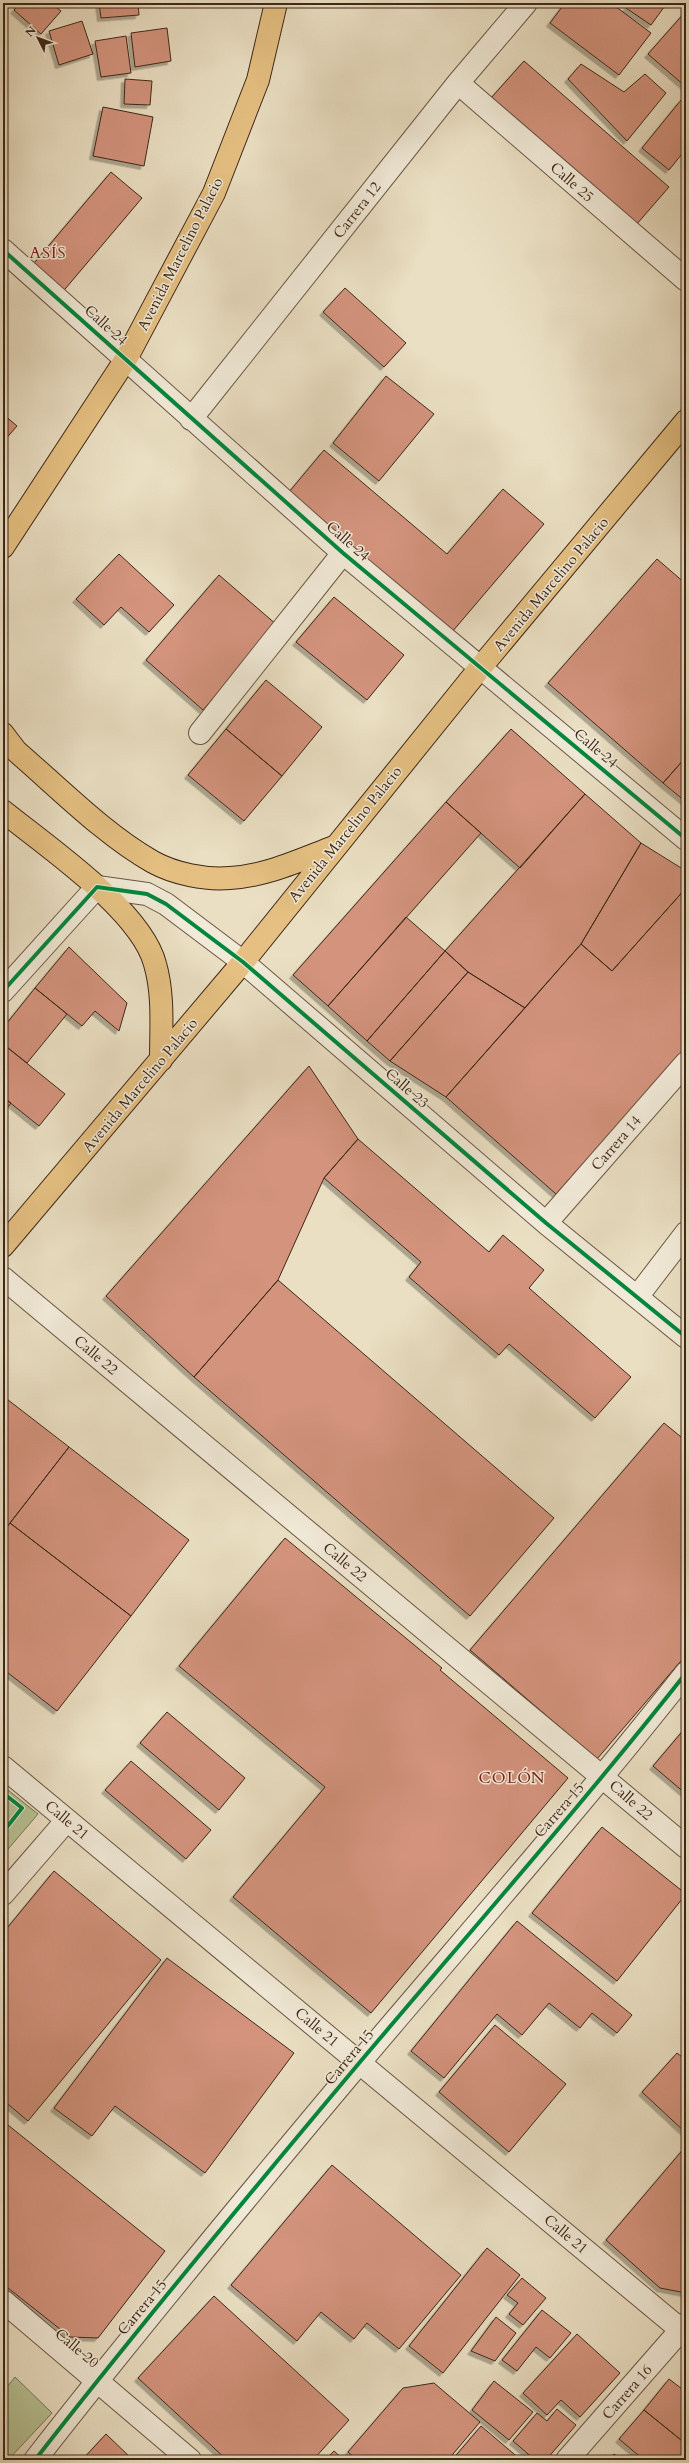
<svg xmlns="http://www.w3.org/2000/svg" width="689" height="2463" viewBox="0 0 689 2463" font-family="Cardo,serif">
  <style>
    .green { fill: #b7c294; stroke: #7b7556 }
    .building { fill: #d3937d; stroke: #3f2819; filter: url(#shadow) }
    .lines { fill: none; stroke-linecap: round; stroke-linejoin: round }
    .minor-casing { stroke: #6a5644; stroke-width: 24 }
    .major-casing { stroke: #3f2819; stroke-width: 24 }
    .minor { stroke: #f1ead8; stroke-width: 22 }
    .major { stroke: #e5c082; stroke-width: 22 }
    .cycleway-casing { stroke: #f1ead8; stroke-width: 6 }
    .cycleway { stroke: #00873e; stroke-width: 4 }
    .labels { text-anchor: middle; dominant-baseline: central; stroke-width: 3; stroke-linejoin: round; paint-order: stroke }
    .street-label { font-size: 15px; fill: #3f2819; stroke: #f1ead8 }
    .neighbourhood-label { font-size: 16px; letter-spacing: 1px; fill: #7a1f14; stroke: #f1ead8 }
  </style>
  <defs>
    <filter id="shadow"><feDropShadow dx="-3.5" dy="3.5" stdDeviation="0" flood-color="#0004"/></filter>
  </defs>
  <rect width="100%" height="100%" fill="#eadfc3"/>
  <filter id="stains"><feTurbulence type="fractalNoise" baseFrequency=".005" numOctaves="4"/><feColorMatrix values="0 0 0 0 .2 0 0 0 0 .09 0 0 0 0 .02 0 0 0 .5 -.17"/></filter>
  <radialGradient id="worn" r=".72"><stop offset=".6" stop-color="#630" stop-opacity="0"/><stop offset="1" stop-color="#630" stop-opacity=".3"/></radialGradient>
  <path class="green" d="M3 1786 38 1814 3 1855Z
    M15 2377 52 2413 8 2460H3V2392Z"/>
  <path class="building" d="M20 3H51L61 11 41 34 14 10Z
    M99 3H138L139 15 101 18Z
    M565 3H611L651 33 619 75 550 23Z
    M630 3H667L651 25 626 8Z
    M686 11V87L648 54Z
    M82 21 93 54 59 65 49 31Z
    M167 28 171 61 135 67 131 33Z
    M126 36 131 73 101 77 95 41Z
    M524 61 669 187 636 225 491 98Z
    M581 64 624 92 645 74 666 93 627 141 568 79Z
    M125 79 152 81 150 105 124 104Z
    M681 100 686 104V149L669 170 642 148Z
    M103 107 153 117 144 166 93 156Z
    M111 172 142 198 60 295 29 269Z
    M345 288 406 343 384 367 323 312Z
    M386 376 434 414 379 481 333 443Z
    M3 414 17 426 3 442Z
    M324 450 447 554 503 489 544 524 452 632 289 492Z
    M119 554 174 605 149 632 121 607 104 625 76 599Z
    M657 559 686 584V757L663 783 548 683Z
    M219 575 277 625 203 710 146 660Z
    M334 597 404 655 367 700 296 642Z
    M266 680 322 727 282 776 226 729Z
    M226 729 282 776 244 821 188 775Z
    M511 729 585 794 520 868 446 802Z
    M686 757V802L663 783Z
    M585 794 641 843 581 944 525 1008 468 972 445 951Z
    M446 802 481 833 328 1006 293 975Z
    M641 843 686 871V888L612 971 581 944Z
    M686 888V1048L556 1194 446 1097 581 944 612 971Z
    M406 917 445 951 367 1041 328 1006Z
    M69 947 127 1003 119 1031 95 1011 82 1026 35 988Z
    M445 951 468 972 390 1061 367 1041Z
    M468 972 525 1008 446 1097 390 1061Z
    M35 988 67 1014 27 1063 3 1044V1028Z
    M3 1044 65 1094 39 1126 3 1097Z
    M309 1066 358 1139 324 1178 278 1280 194 1377 106 1296Z
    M3 1097 11 1103 3 1113Z
    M358 1139 489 1252 503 1235 544 1270 529 1288 631 1377 595 1418 509 1344 499 1355 409 1277 421 1262 324 1178Z
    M278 1280 554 1518 470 1616 194 1377Z
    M3 1396 69 1447 3 1532Z
    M664 1423 686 1441V1655L597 1759 470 1650Z
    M69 1447 189 1540 131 1616 10 1523Z
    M10 1523 131 1616 57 1711 3 1669V1532Z
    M285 1538 442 1668 440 1670 568 1778 371 2013 233 1897 325 1787 179 1666Z
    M167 1712 245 1778 219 1810 140 1743Z
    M686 1727V1794L653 1766Z
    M131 1761 211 1830 186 1859 105 1790Z
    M602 1827 686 1894 617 1981 532 1913Z
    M54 1871 161 1960 28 2121 3 2100V1933Z
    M517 1921 632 2015 617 2033 592 2013 580 2028 549 2003 522 2035 497 2014 444 2078 411 2051Z
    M167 1958 294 2053 205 2173 115 2106 92 2136 54 2108Z
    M495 2025 566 2084 509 2152 439 2092Z
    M677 2053 686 2060V2133L642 2092Z
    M3 2121 165 2251 98 2338 70 2337 3 2284Z
    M686 2146V2293L660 2288 606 2240Z
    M332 2165 461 2275 399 2349 367 2323 354 2339 321 2312 297 2341 231 2285Z
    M487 2248 520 2275 443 2373 409 2346Z
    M522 2278 546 2298 523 2325 509 2314 518 2303 507 2295Z
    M214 2296 349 2420 313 2460H227L138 2378Z
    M542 2310 571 2333 550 2358 536 2347 517 2371 502 2360Z
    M496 2317 516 2333 495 2361 471 2351Z
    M577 2334 620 2373 580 2417 561 2400 547 2415 523 2393Z
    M669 2379 686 2392V2444L644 2410Z
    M494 2381 533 2412 509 2440 472 2410Z
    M434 2383 480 2422 448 2460H357L348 2452 403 2388Z
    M557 2409 576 2425 546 2460H535L513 2441 537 2413 547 2421Z
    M644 2410 686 2444V2460H644L619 2439Z
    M481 2426 521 2460H452Z
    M106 2434 133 2460H82Z
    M334 2451 344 2460H325Z
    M614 2454 622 2460H609Z"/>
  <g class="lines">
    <g class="minor-casing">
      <path id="minor" d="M458 83 686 280
        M3 250 343 553 686 839
        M191 419 458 83 526 3
        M200 733 343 553
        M3 991 97 887 147 894 166 904 243 962 546 1223 686 1337
        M546 1223 686 1063
        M3 1278 686 1847
        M637 1297 686 1233
        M3 1767 686 2334
        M3 1894 67 1820
        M3 2301 190 2460
        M35 2460C140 2325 250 2193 360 2062 469 1933 581 1806 686 1673
        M567 2460 686 2324"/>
    </g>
    <g class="major-casing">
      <path id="major" d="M3 547 126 359 214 193 258 80 276 3
        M3 734 16 751C59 788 105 835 153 862 175 874 205 880 230 878 266 876 300 860 334 847
        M3 811C46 846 141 910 155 964 164 995 161 1028 161 1060
        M3 1246 243 962 480 668 686 421"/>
    </g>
    <use href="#minor" class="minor"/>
    <use href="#major" class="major"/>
    <g class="cycleway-casing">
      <path id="cycleway" d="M3 250 343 553 686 839
        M3 991 97 887 147 894 166 904 243 962 546 1223 686 1337
        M3 1793 22 1808 3 1832
        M35 2460C140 2325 250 2193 360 2062 469 1933 581 1806 686 1673"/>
    </g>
    <use href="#cycleway" class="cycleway"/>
  </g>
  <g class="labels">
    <g class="street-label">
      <text transform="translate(572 182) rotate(41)">Calle 25</text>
      <text transform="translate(357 210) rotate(-52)">Carrera 12</text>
      <text transform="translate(180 254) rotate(-63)">Avenida Marcelino Palacio</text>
      <text transform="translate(106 325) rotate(42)">Calle 24</text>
      <text transform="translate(348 541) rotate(41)">Calle 24</text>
      <text transform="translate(551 584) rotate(-50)">Avenida Marcelino Palacio</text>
      <text transform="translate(596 748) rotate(40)">Calle 24</text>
      <text transform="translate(345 834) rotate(-51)">Avenida Marcelino Palacio</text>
      <text transform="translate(140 1085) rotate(-50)">Avenida Marcelino Palacio</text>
      <text transform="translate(407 1088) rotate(41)">Calle 23</text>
      <text transform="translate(616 1143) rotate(-49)">Carrera 14</text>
      <text transform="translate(96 1355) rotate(40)">Calle 22</text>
      <text transform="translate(345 1562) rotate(40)">Calle 22</text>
      <text transform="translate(631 1800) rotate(41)">Calle 22</text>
      <text transform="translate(559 1810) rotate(-49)">Carrera 15</text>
      <text transform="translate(67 1820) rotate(40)">Calle 21</text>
      <text transform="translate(317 2027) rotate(40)">Calle 21</text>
      <text transform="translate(349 2057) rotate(-50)">Carrera 15</text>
      <text transform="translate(566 2234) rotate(40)">Calle 21</text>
      <text transform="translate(142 2307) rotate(-50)">Carrera 15</text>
      <text transform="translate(77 2348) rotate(40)">Calle 20</text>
      <text transform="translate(627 2392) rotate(-49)">Carrera 16</text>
    </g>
    <g class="neighbourhood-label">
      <text x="48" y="253">ASÍS</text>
      <text x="512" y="1778">COLÓN</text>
    </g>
  </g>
  <rect width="689" height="2463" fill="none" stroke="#eadfc3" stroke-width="16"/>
  <rect x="4" y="4" width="681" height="2455" fill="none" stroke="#3f2819" stroke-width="2"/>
  <rect x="8" y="8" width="673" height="2447" fill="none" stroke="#3f2819"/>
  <g transform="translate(38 38) rotate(312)" stroke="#f1ead8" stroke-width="3" paint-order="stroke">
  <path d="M0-3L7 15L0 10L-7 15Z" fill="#3f2819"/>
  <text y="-6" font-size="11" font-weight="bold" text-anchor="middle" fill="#3f2819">N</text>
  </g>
  <rect width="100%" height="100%" filter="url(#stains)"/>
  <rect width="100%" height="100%" fill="url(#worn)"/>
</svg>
